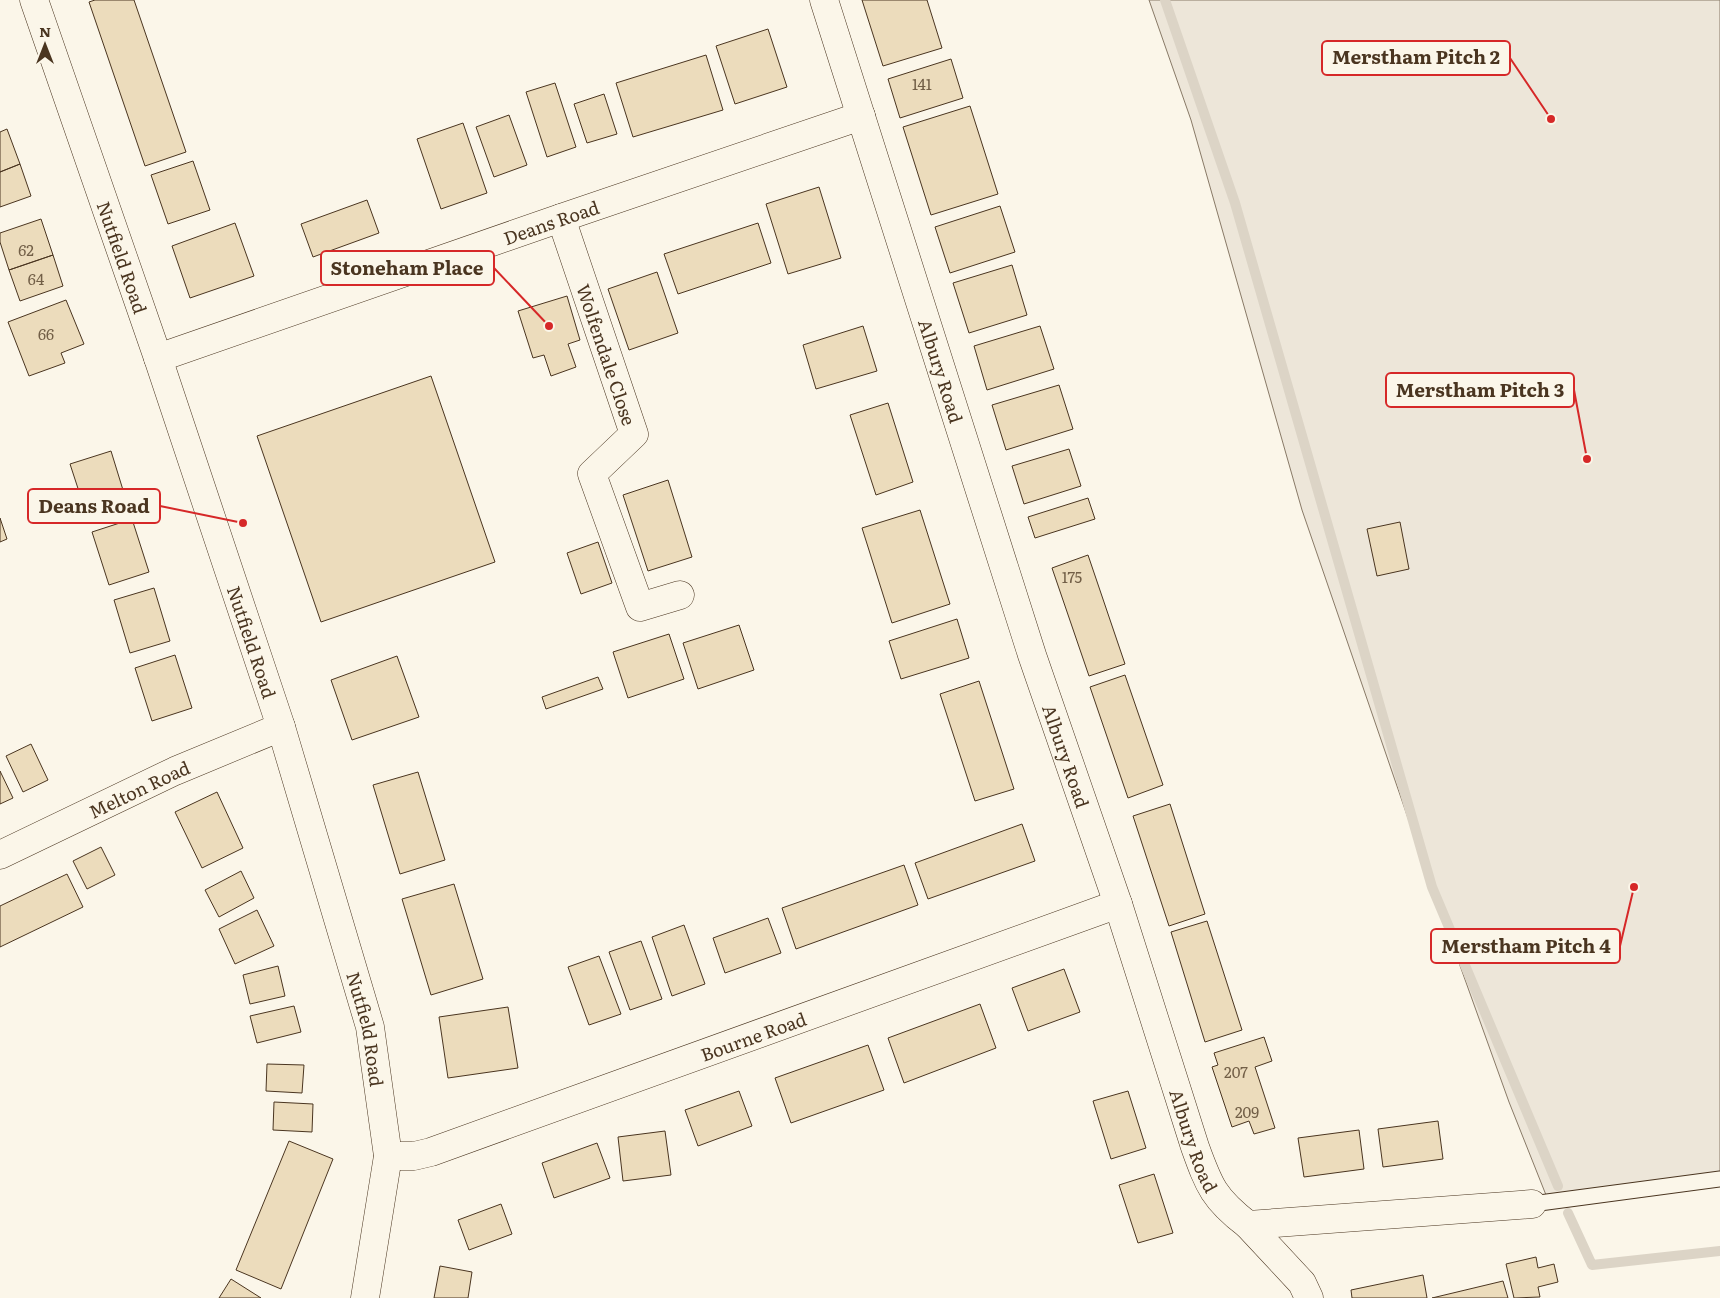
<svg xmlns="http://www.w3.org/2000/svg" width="1720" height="1298" viewBox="0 0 1720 1298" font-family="Literata,serif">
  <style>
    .green { fill: #ede6d9; stroke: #887966 }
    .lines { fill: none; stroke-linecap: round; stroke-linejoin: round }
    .stream { stroke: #dcd4c6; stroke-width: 10 }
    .building { fill: #ecdcbc; stroke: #4a3520 }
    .service-casing { stroke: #4a3520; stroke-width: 17 }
    .minor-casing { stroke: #4a3520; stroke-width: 29 }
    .tertiary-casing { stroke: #4a3520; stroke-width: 29 }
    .service { stroke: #fbf6e9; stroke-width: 15 }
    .minor { stroke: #fbf6e9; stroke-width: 28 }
    .tertiary { stroke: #fbf6e9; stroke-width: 28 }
    .labels { text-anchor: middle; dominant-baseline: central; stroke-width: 4; stroke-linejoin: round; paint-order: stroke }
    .number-label { font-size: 15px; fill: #725f47 }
    .street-label { font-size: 18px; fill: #4a3520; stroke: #fbf6e9 }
    .leader { fill: none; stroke: #d62828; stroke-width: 2 }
    .callout-dot { fill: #d62828; stroke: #fbf6e9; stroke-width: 2 }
    .callout { fill: #fbf6e9; stroke: #d62828; stroke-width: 2 }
    .callout-label { font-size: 19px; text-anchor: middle; font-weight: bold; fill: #4a3520 }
  </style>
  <rect width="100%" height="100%" fill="#fbf6e9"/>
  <path class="green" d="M1149 0H1720V1172L1546 1195 1509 1102 1431 885 1302 510 1191 120Z"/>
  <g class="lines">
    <path class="stream" d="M1165 0 1235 203 1432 887 1558 1186
      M1568 1213 1592 1265 1720 1251"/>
  </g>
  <path class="building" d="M95 0H134L186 152 145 166 89 2Z
    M862 0H927L942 48 883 66Z
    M768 29 787 87 735 104 716 46Z
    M706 55 723 110 633 137 616 83Z
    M951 59 963 98 900 118 888 79Z
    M555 83 576 147 547 157 526 92Z
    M604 94 617 134 587 143 574 104Z
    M970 106 998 194 931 215 903 127Z
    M509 115 527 165 494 177 476 127Z
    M463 123 487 193 441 209 417 139Z
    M7 129 20 164 0 172V132Z
    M193 161 210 210 168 224 151 175Z
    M20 164 31 196 0 207V172Z
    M819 187 841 258 788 274 766 204Z
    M367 200 379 233 313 257 301 224Z
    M1000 206 1015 252 950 273 935 227Z
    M41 219 53 255 9 270 0 242V233Z
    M235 223 254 276 190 298 172 246Z
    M758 223 771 263 678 294 664 254Z
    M53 255 63 286 20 301 9 270Z
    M1012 265 1027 315 969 333 953 283Z
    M657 272 678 333 629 350 608 289Z
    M567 296 580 340 568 344 576 367 551 376 544 355 533 358 518 311Z
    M66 300 84 344 61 353 65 363 29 376 8 322Z
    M863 326 877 371 816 389 803 345Z
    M1040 326 1054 369 987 390 974 346Z
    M431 376 495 562 321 622 257 436Z
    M1059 385 1073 429 1006 450 992 405Z
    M888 403 913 482 876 495 850 415Z
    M1069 449 1081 486 1024 504 1012 466Z
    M111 451 127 503 87 516 70 464Z
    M668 480 692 557 648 571 623 495Z
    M1088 498 1095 519 1035 538 1028 517Z
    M920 510 950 604 892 623 862 528Z
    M0 518 7 539 0 542Z
    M132 519 149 572 109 585 92 532Z
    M1400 522 1409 569 1377 576 1367 529Z
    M598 542 612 583 581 594 567 553Z
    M1088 555 1125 664 1089 676 1052 568Z
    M154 588 170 641 130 653 114 600Z
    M957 619 969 658 901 679 889 641Z
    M739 625 754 670 698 689 683 643Z
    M669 634 684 679 628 698 613 652Z
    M175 655 192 708 152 721 135 668Z
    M397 656 419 717 352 740 331 680Z
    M1125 675 1163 785 1128 798 1090 687Z
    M598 677 603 689 546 709 542 697Z
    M979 681 1014 789 975 801 940 694Z
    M31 744 48 780 23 792 6 756Z
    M0 771 13 798 0 804Z
    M418 772 445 860 400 874 373 785Z
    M217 792 243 848 202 868 175 812Z
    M1170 804 1205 914 1169 926 1133 816Z
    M1022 824 1035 861 928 899 915 863Z
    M101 847 115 875 87 889 73 861Z
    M904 865 918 905 796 949 782 908Z
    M241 871 254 898 219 917 205 890Z
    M67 874 83 907 0 947V906Z
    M454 884 483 979 431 995 402 899Z
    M257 910 274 946 235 964 219 929Z
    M768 918 781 953 725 973 713 938Z
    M1207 921 1242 1030 1205 1042 1171 932Z
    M684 925 705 984 672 996 652 937Z
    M641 941 662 999 630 1010 609 952Z
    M599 956 621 1014 589 1025 568 967Z
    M278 966 285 996 250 1004 243 975Z
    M1064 969 1080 1012 1028 1031 1012 988Z
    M980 1004 996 1048 904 1083 888 1038Z
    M294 1006 301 1032 257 1043 250 1016Z
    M508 1007 518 1068 448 1078 439 1017Z
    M1264 1037 1272 1061 1255 1067 1275 1128 1254 1134 1249 1121 1232 1127 1212 1067 1218 1065 1214 1053Z
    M868 1045 884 1090 791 1123 775 1078Z
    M267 1064 304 1065 302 1093 266 1091Z
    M739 1091 752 1126 698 1146 685 1110Z
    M1128 1091 1146 1148 1111 1159 1093 1101Z
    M274 1102 313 1104 312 1132 273 1130Z
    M1438 1121 1443 1159 1383 1167 1378 1129Z
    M1359 1130 1364 1169 1304 1177 1298 1138Z
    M665 1131 671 1175 623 1181 618 1137Z
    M289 1141 333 1159 281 1289 236 1270Z
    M597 1143 610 1178 554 1198 542 1163Z
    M1154 1174 1173 1233 1138 1243 1119 1185Z
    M501 1204 512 1234 469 1250 458 1220Z
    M1536 1257 1538 1268 1554 1264 1558 1282 1538 1287 1540 1297 1514 1298 1506 1264Z
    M440 1266 472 1272 468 1298H434Z
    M1423 1275 1427 1298H1352L1351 1290Z
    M231 1279 261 1298H219Z
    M1503 1281 1508 1298H1432Z"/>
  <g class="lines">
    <g class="service-casing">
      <path id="service" d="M1532 1204 1720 1179"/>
    </g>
    <g class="minor-casing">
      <g id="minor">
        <path id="s1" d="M824 0 1032 655 1118 904 1195 1147C1209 1186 1214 1199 1248 1225L1532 1204"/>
        <path id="s2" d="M561 218 634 434 592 474 640 607 680 595"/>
        <path id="s3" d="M158 358 561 218 861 116"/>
        <path id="s4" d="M0 855 175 771 281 727"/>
        <path id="s5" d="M388 1156H414L431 1152 1118 904"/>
        <path d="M1248 1225 1302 1283 1309 1298"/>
      </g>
    </g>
    <g class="tertiary-casing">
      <g id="tertiary">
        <path id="s6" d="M34 0 158 358 281 727 370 1027 388 1156 365 1298"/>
      </g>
    </g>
    <use href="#service" class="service"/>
    <use href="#minor" class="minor"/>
    <use href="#tertiary" class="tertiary"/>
  </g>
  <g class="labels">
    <g class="number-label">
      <text x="922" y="83">141</text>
      <text x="26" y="249">62</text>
      <text x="36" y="278">64</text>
      <text x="46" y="333">66</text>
      <text x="1072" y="576">175</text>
      <text x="1236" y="1071">207</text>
      <text x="1247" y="1111">209</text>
    </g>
    <g class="street-label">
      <text stroke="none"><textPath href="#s3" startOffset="416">Deans Road</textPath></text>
      <text stroke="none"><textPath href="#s6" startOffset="272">Nutfield Road</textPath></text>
      <text stroke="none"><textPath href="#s2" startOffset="144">Wolfendale Close</textPath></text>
      <text stroke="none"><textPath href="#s1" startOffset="389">Albury Road</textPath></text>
      <text stroke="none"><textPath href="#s6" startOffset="678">Nutfield Road</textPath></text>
      <text stroke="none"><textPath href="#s1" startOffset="794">Albury Road</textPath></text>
      <text stroke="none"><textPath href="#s4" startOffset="154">Melton Road</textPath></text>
      <text stroke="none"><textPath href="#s6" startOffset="1082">Nutfield Road</textPath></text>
      <text stroke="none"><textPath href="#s5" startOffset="386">Bourne Road</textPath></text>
      <text stroke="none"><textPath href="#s1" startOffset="1199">Albury Road</textPath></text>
    </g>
  </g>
  <path class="leader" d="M1551 119L1510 58M549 326L494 268M1587 459L1574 390M243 523L160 506M1634 887L1620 946"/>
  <g class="callout-dot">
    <circle cx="1551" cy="119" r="5"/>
    <circle cx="549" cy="326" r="5"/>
    <circle cx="1587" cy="459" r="5"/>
    <circle cx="243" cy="523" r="5"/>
    <circle cx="1634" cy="887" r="5"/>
  </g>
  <g class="callout">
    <rect x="1322" y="41" width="188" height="34" rx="5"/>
    <rect x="321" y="251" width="173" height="34" rx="5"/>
    <rect x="1386" y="373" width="188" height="34" rx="5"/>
    <rect x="28" y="489" width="132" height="34" rx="5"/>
    <rect x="1431" y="929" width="189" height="34" rx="5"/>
  </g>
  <g class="callout-label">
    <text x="1416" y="64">Merstham Pitch 2</text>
    <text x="407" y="275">Stoneham Place</text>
    <text x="1480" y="397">Merstham Pitch 3</text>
    <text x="94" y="513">Deans Road</text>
    <text x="1526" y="953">Merstham Pitch 4</text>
  </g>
  <g transform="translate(45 45)" stroke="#fbf6e9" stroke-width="4" paint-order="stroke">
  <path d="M0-4L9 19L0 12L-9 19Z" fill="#4a3520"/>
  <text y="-8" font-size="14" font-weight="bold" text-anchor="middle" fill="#4a3520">N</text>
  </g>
</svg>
